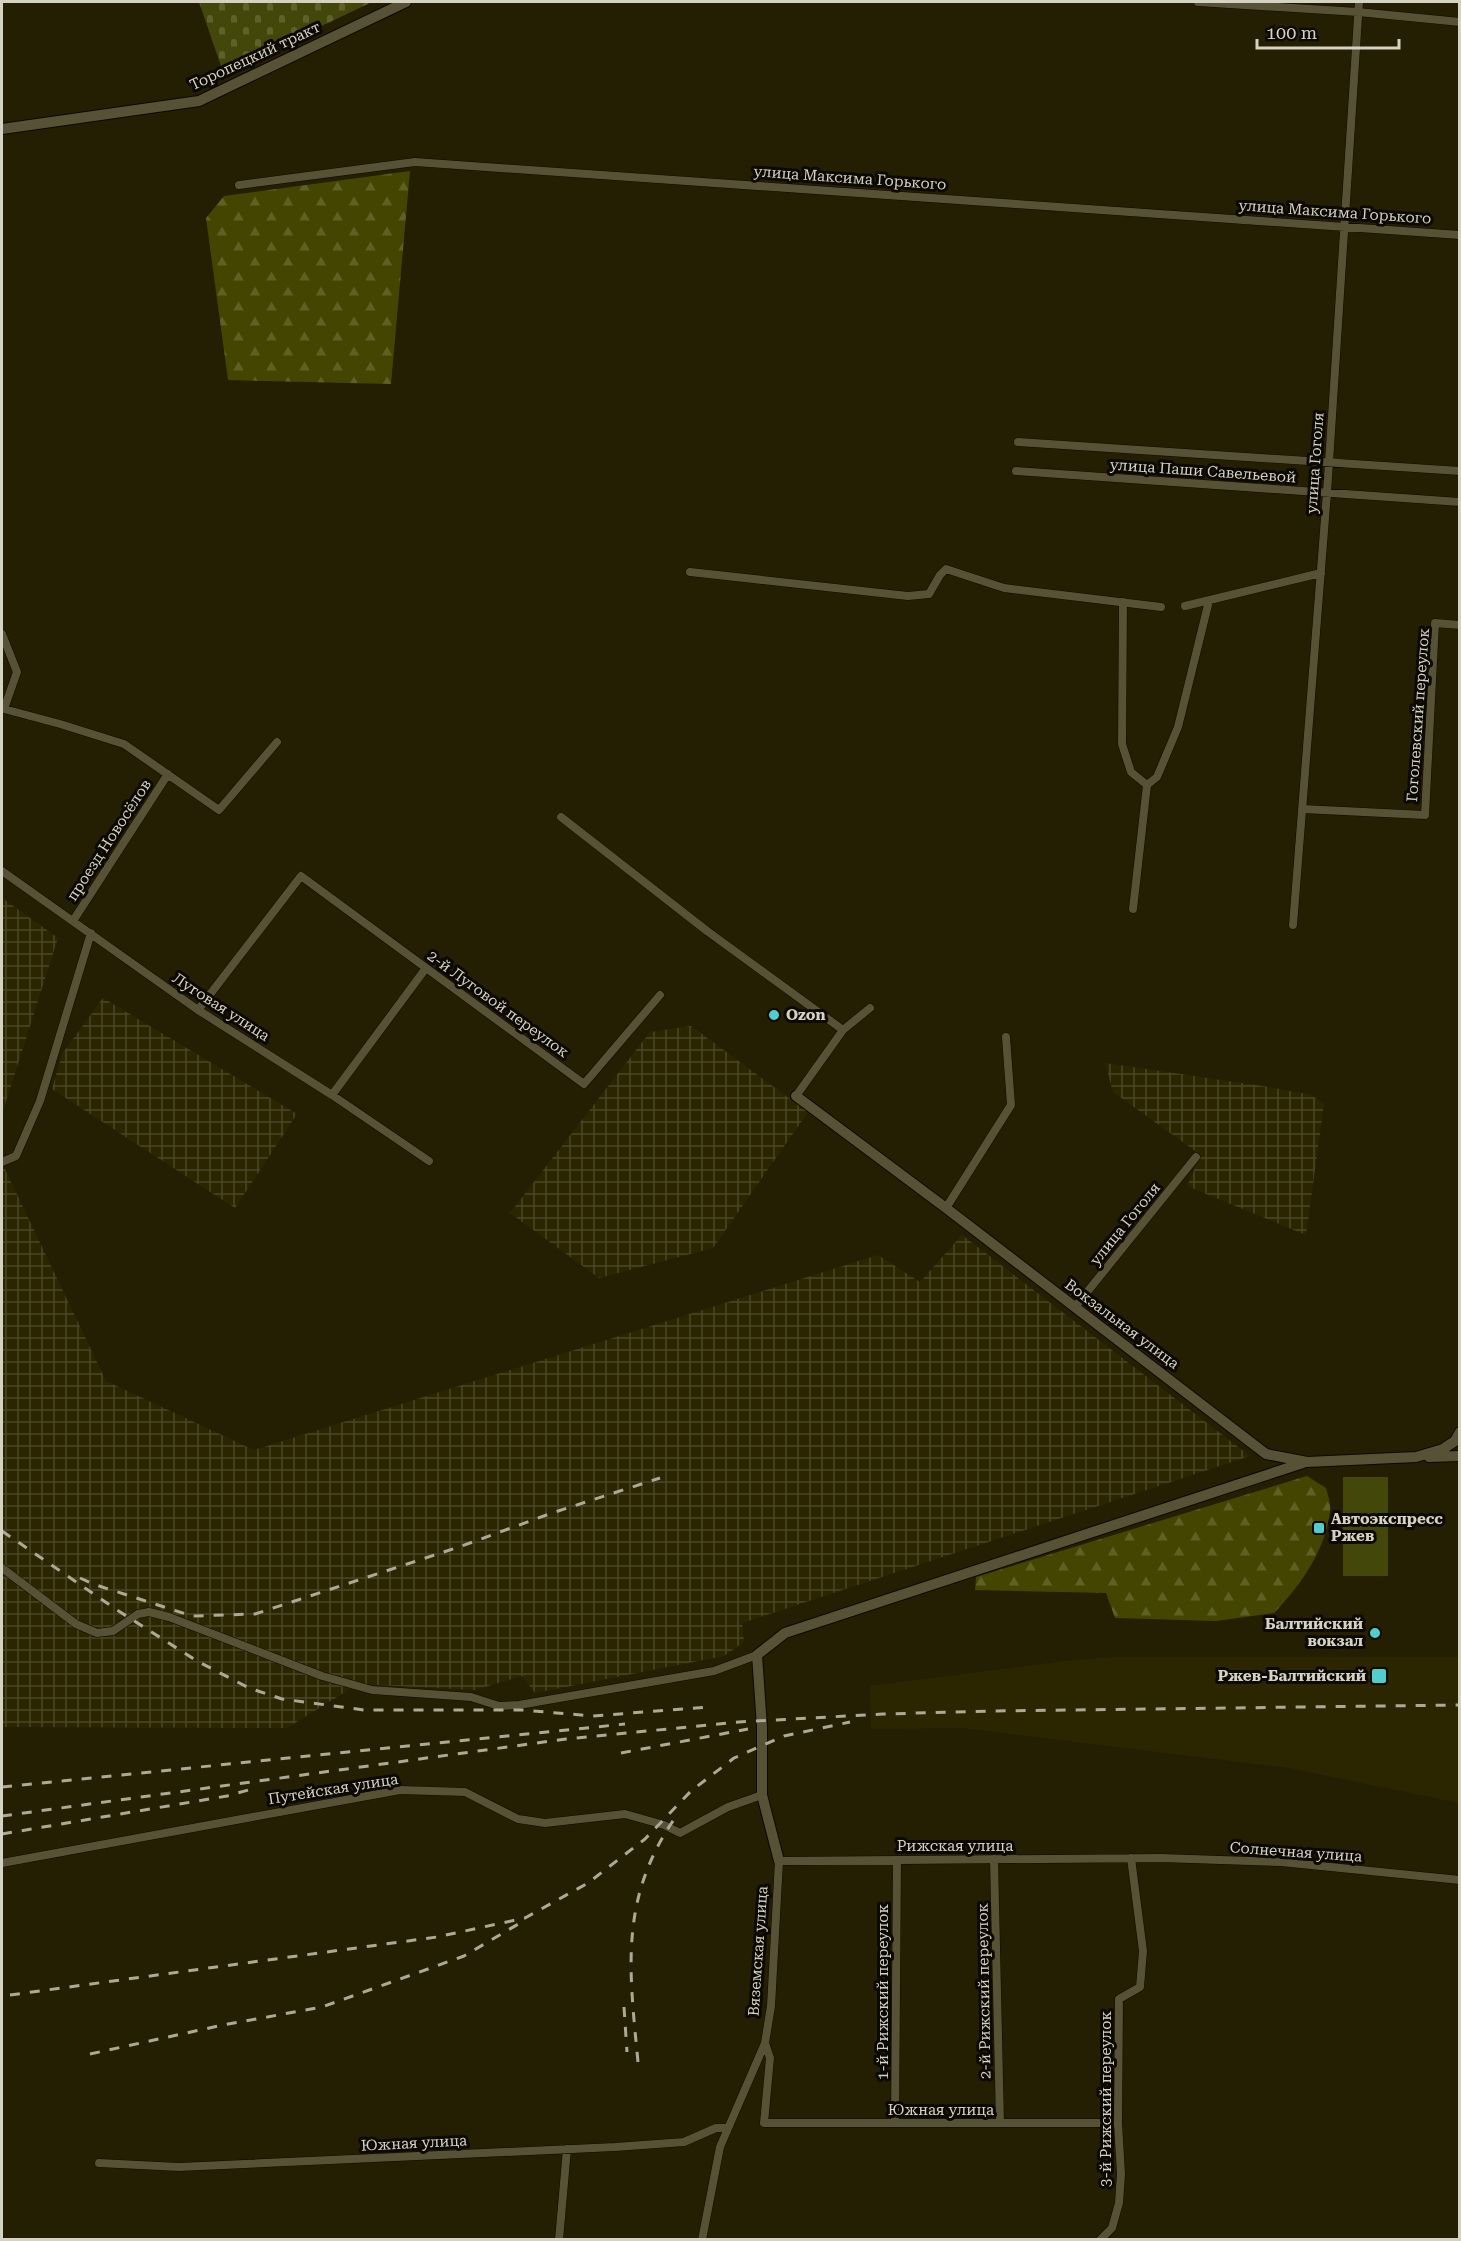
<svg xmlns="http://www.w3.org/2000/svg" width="1461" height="2241" viewBox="0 0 1461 2241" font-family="'Roboto Serif',serif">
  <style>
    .built { fill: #2c2600 }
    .industrial { fill: url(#industrial-grid) }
    .forest { fill: url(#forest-firs) }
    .cemetery { fill: url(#cemetery-stones) }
    .park { fill: #44470a }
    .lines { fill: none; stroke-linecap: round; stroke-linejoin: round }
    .street-casing { stroke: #0d0800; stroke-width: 9 }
    .secondary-casing { stroke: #0d0800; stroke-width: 12 }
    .street { stroke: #575235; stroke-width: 8 }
    .secondary { stroke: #575235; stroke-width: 10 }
    .rail { stroke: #aca996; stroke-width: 3; stroke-dasharray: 10 10; stroke-linecap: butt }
    .poi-dot { fill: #52cdcd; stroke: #0b0901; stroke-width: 2 }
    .labels { text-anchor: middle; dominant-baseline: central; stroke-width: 6; stroke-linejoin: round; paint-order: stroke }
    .street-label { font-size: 15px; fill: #d5d2c2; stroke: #0b0901 }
    .poi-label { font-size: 15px; font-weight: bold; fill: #d5d2c2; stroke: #0b0901; text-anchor: start }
  </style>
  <defs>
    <pattern id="industrial-grid" width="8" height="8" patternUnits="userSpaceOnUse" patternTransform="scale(1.5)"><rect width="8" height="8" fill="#2c2600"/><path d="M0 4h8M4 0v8" fill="none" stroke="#4a4524"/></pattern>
    <pattern id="forest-firs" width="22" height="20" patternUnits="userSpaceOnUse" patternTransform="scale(1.5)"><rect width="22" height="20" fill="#444600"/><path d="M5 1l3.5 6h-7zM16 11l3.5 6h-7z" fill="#5e6024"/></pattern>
    <pattern id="cemetery-stones" width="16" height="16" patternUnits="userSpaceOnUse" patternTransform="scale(1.5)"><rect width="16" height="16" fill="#44470a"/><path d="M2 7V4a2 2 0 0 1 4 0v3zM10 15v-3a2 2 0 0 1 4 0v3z" fill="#5e612c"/></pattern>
  </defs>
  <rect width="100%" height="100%" fill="#241f03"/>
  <path class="built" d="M1113 1657H1459V1803L1289 1768 963 1728 871 1729 870 1686 1064 1661Z"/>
  <path class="industrial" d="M2 898 58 938 2 1114Z
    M103 998 297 1114 235 1208 52 1089 62 1054Z
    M691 1026 808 1112 713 1248 599 1278 510 1213 650 1032Z
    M1105 1063 1263 1086 1311 1095 1324 1104 1306 1235 1187 1186 1201 1155 1113 1092Z
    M2 1163 106 1381 254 1450 878 1255 920 1282 962 1235 1250 1456 742 1623 744 1642 724 1656 535 1693 522 1676 475 1690 358 1684 287 1728 2 1727Z"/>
  <path class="forest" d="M410 171 391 384 228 380 206 218 224 196Z
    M1307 1476 1326 1488C1328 1495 1331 1504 1330 1511 1325 1551 1301 1585 1274 1613L1216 1621 1115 1618 1106 1593 975 1590 976 1577Z"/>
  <path class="cemetery" d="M199 2H372L307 33 222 69Z"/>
  <path class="park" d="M1343 1477H1388V1576H1343Z"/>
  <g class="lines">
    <g class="street-casing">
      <path id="street" d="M1198 2 1358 12 1460 22
        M239 185 415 162 1460 235
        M1018 442 1460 471
        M1016 471 1460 502
        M690 572 908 596 929 594 940 575 946 569 1004 588 1161 607
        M1123 602 1122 744 1131 772 1147 785
        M1185 606 1321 573
        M2 634 17 672 4 709 60 724 124 744 219 810 277 742
        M1302 809 1425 815 1435 623 1460 625
        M561 817 707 931 843 1030
        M2 871 198 1010 332 1095 429 1161
        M1133 909 1147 785 1157 777 1178 727 1209 601
        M73 921 168 774
        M1293 925 1327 493 1359 2
        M198 1010 301 876 584 1084 660 995
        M332 1095 426 968
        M796 1096 843 1030 870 1008
        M2 1162 16 1156 40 1101 91 933
        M946 1208 1011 1105 1006 1037
        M1075 1307 1196 1157
        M2 1568 76 1624 97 1633 113 1631 138 1614 149 1612 169 1617 322 1676 372 1690 471 1697 499 1706 519 1705 714 1671 757 1655
        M994 1859 1000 2123
        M2 1863 400 1790 465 1792 518 1819 545 1823 625 1814 664 1825 680 1833 728 1807 762 1795
        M765 2043 770 2058 764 2123H1118
        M895 2123 897 1860
        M99 2163 179 2167 615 2147 684 2142 716 2128H727
        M559 2240 567 2149
        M702 2240 720 2147 765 2043 771 2006 779 1861 1161 1858 1281 1862 1460 1880
        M1100 2240 1112 2228 1119 2203 1121 2174 1118 2123 1119 1999 1140 1987 1143 1951 1131 1858"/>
    </g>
    <g class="secondary-casing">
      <path id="secondary" d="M2 129 199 101 406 2
        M796 1096 946 1208 1266 1454 1307 1462 1416 1457 1443 1449 1455 1441 1460 1432
        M1429 1457 1460 1456
        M779 1861 762 1795V1727L757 1655 785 1633 1303 1463"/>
    </g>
    <use href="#street" class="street"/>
    <use href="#secondary" class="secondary"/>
    <path class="rail" d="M2 1531 117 1610 197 1661 249 1688 282 1699 364 1710H522L593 1716 708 1707
      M80 1578 93 1584 192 1616 255 1614 459 1547 552 1513 660 1478
      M621 1753 748 1729
      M2 1787 625 1724
      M2 1816 566 1739 739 1722 883 1714 993 1711 1460 1705
      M2 1834 227 1796 252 1789
      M10 1995 437 1937 525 1918 588 1883 645 1839 691 1791 734 1758 784 1736 850 1722
      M624 2007 627 2052
      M90 2054 223 2025 322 2007 464 1956 520 1923
      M638 2062C629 1968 619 1897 677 1815"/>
  </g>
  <g class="poi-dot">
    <circle cx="774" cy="1015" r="6"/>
    <rect x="1313" y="1522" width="12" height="12" rx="3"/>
    <circle cx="1375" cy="1633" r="6"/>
    <rect x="1371" y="1668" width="16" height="16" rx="3"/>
  </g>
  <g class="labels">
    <g class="street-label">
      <text transform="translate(255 56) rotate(-25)">Торопецкий тракт</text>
      <text transform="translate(850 178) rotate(4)">улица Максима Горького</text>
      <text transform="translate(1335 212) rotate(4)">улица Максима Горького</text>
      <text transform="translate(1315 463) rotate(-86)">улица Гоголя</text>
      <text transform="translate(1203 471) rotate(4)">улица Паши Савельевой</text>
      <text transform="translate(1418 715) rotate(-86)">Гоголевский переулок</text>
      <text transform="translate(109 840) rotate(-57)">проезд Новосёлов</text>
      <text transform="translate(498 1004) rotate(36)">2-й Луговой переулок</text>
      <text transform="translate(221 1007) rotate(33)">Луговая улица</text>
      <text transform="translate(1125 1224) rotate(-51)">улица Гоголя</text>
      <text transform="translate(1122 1324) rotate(37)">Вокзальная улица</text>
      <text transform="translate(333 1789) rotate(-9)">Путейская улица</text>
      <text x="955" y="1846">Рижская улица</text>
      <text transform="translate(1296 1852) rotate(4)">Солнечная улица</text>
      <text transform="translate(758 1951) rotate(-86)">Вяземская улица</text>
      <text transform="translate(984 1991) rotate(-91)">2-й Рижский переулок</text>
      <text transform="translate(883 1992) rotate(-90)">1-й Рижский переулок</text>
      <text transform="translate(1106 2099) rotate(-90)">3-й Рижский переулок</text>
      <text x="941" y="2110">Южная улица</text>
      <text transform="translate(414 2143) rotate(-3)">Южная улица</text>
    </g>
    <g class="poi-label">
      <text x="786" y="1015">Ozon</text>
      <text x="1331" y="1519">Автоэкспресс<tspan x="1331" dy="17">Ржев</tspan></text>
      <text x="1363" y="1624" text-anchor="end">Балтийский<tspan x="1363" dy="17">вокзал</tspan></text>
      <text x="1366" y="1676" text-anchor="end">Ржев-Балтийский</text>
    </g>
  </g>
  <rect width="1461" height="2241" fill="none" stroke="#d5d2c2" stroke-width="6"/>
  <path d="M1257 39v9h142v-9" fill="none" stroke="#d5d2c2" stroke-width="3"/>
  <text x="1266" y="39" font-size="18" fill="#d5d2c2" stroke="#0b0901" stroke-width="4.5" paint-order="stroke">100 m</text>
</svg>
